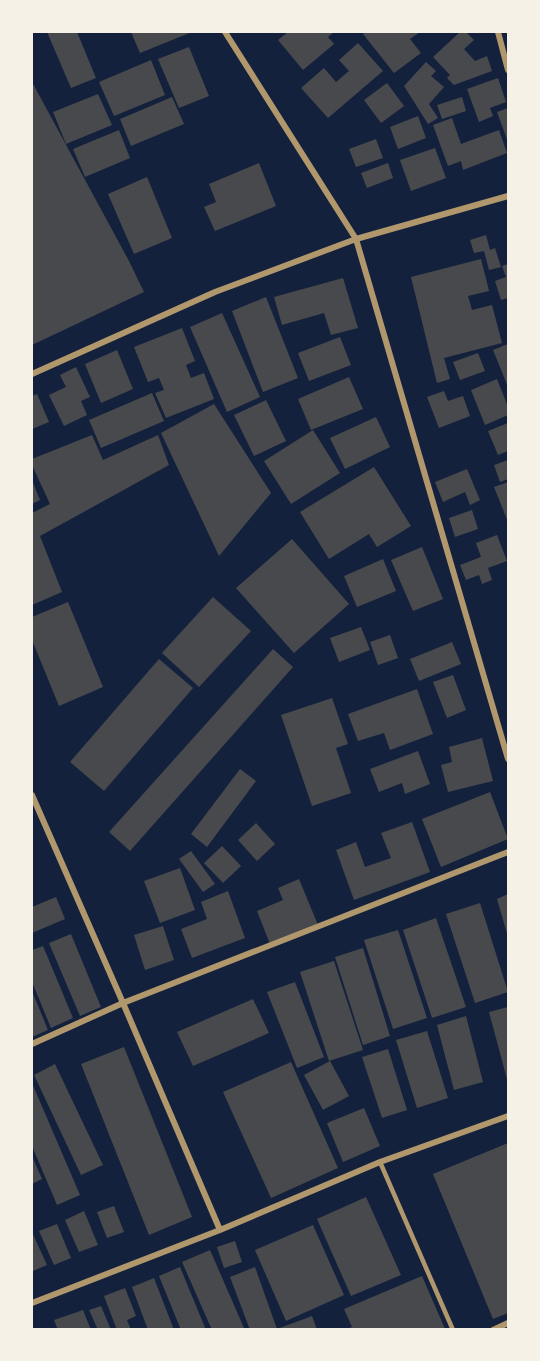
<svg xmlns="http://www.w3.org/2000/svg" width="540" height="1361" viewBox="0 0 540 1361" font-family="Manrope,sans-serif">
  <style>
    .building { fill: #48494c }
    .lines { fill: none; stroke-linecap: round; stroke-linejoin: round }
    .service { stroke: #b1986c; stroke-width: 4.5 }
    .minor { stroke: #b1986c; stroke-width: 6 }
  </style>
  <rect width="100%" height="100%" fill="#14213d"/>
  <path class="building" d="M47 32H77L96 78 71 88Z
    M131 32H192L140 53Z
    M288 32H334L328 37 334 44 303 70 278 40Z
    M366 32H420L410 39 421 53 394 73 363 34Z
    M460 32H466L474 40 464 49 475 61 487 56 492 71 454 85 447 78 450 75 433 57Z
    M358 43 383 71 328 118 301 88 324 68 336 82 349 71 339 60Z
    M189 47 209 96 179 108 158 59Z
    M151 60 165 95 114 116 99 82Z
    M426 62 436 71 431 76 444 87 429 104 438 118 428 124 404 86Z
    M498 78 506 102 490 108 493 116 479 122 467 89Z
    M32 82 129 261 144 292 32 345Z
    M387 83 404 106 381 123 364 100Z
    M98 94 112 125 66 144 53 112Z
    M172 97 184 124 131 146 120 119Z
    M462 97 466 111 442 119 437 105Z
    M508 108V142L497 112Z
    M418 116 426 138 398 149 390 127Z
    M452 118 461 144 499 130 507 153 463 170 461 161 448 166 433 125Z
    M119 130 130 158 85 177 73 149Z
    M376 139 383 158 356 167 349 149Z
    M435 148 446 178 411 191 400 160Z
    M259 163 276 206 215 231 204 207 216 202 209 184Z
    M388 163 393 178 367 188 361 173Z
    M147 177 172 238 134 254 108 194Z
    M486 235 490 250 495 248 501 267 489 270 484 251 474 253 470 240Z
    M481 259 489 291 468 296 472 310 492 305 502 343 444 358 450 379 437 383 411 277Z
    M508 264V283L507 284 508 289V298L501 300 495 281 506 277 502 266Z
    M343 278 358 328 331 335 324 313 282 325 274 297Z
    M266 297 298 378 263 392 232 311Z
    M222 313 260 397 227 412 190 327Z
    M182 328 195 361 186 365 191 378 204 373 214 399 166 418 155 393 164 390 159 378 148 382 134 347Z
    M340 337 351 365 309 381 298 353Z
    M508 344V387L493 350Z
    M117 350 133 389 101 403 85 364Z
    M478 353 485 371 460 380 453 362Z
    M76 367 90 397 81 401 87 415 64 426 49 395 66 387 60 375Z
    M349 377 363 409 311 430 298 399Z
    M497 379 508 407V415L485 425 471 390Z
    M444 391 448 401 463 396 470 416 439 428 427 397Z
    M152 393 164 421 101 448 89 420Z
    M37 394 49 422 32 429V396Z
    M266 400 286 441 254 456 234 415Z
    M214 404 271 493 219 556 161 433Z
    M376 417 390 447 345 469 330 438Z
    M508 423V451L498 455 488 431Z
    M313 430 340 473 291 504 264 461Z
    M92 435 103 460 158 435 169 465 40 536 62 592 32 605V513L50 504 32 465V459Z
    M508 460V479L500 482 494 465Z
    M374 467 411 526 377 547 369 534 329 559 300 512Z
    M467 469 480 500 470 505 465 492 443 502 435 482Z
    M32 480 40 500 32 504Z
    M508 482V522L494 487Z
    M472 510 478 529 455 537 449 518Z
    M497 535 507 561 488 568 492 580 482 584 479 575 466 580 460 565 481 557 476 543Z
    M292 539 349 604 294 653 236 588Z
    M422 547 443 599 413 611 391 560Z
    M383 559 396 591 357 607 344 576Z
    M213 597 251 631 199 687 162 653Z
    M68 602 103 687 59 706 32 640V617Z
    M361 627 370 650 339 662 330 638Z
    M390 635 398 658 378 665 370 642Z
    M452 642 461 664 419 681 410 659Z
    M273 649 293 667 130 851 109 832Z
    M159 659 193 688 104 791 70 762Z
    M453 675 466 710 447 718 433 682Z
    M417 689 433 734 390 750 384 733 358 741 348 714Z
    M332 698 348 744 336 748 351 793 312 806 281 715Z
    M482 738 493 781 448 792 441 765 452 762 449 747Z
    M418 751 430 784 405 794 402 783 379 792 370 769Z
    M240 769 256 781 207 847 191 834Z
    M490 792 508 839 441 867 422 819Z
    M412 822 430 872 354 900 336 850 356 842 365 867 391 858 381 833Z
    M256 823 275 844 257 861 238 840Z
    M222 846 241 866 223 883 204 863Z
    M191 851 215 884 203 892 179 859Z
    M180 868 195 910 160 923 144 881Z
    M299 879 318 925 270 944 257 911 283 900 278 888Z
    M228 891 245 938 192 958 181 929 207 919 201 902Z
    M508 894V937L497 899Z
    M56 897 65 919 32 933V907Z
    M480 903 508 992 475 1003 446 914Z
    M436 918 466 1007 432 1018 403 930Z
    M163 926 174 960 145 970 134 935Z
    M398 930 427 1018 393 1029 364 940Z
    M71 934 101 1007 80 1016 49 943Z
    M43 946 73 1018 51 1028 32 982V950Z
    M363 948 390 1036 363 1045 335 957Z
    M334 961 363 1050 329 1061 300 972Z
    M295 982 324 1057 297 1068 267 992Z
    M32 991 48 1030 32 1037Z
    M253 999 269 1033 193 1066 177 1032Z
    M508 1007V1083L489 1012Z
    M466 1016 483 1082 454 1090 437 1025Z
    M427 1031 448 1098 417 1108 396 1040Z
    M124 1047 192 1217 149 1235 81 1064Z
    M388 1049 407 1110 382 1118 362 1057Z
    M330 1061 349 1096 323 1110 304 1075Z
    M291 1062 338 1168 271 1198 223 1092Z
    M55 1064 103 1165 81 1175 34 1075Z
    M32 1083 80 1195 57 1205 32 1146Z
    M364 1108 380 1146 343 1162 327 1123Z
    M508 1143V1313L493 1319 433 1174Z
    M32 1156 42 1179 32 1184Z
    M366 1197 401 1275 351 1296 317 1219Z
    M114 1206 124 1232 107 1238 97 1212Z
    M84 1211 98 1245 79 1252 65 1220Z
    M57 1224 71 1258 54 1265 39 1231Z
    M313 1225 344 1295 286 1321 255 1250Z
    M32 1232 47 1265 33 1271 32 1267Z
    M235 1241 242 1262 224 1268 217 1247Z
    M210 1250 244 1328 241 1330H212L182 1262Z
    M180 1267 206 1330H181L159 1276Z
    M255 1267 277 1329 312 1316 317 1330H250L230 1277Z
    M422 1276 445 1329H346L352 1327 344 1309Z
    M154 1278 174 1330H148L132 1287Z
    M125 1288 136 1316 127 1320 131 1330H117L104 1296Z
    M101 1306 111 1330H98L89 1310Z
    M83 1310 91 1330H58L54 1320Z"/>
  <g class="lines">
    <path class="service" d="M380 1162 453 1330"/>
    <path class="minor" d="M225 32 356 239 508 759
      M498 32 508 70
      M32 374 215 292 356 239 508 196
      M32 795 123 1003 220 1230
      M32 1044 123 1003 508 852
      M32 1303 220 1230 380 1162 508 1116
      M493 1330 508 1323"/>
  </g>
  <rect width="540" height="1361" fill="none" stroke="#f6f1e7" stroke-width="66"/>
</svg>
